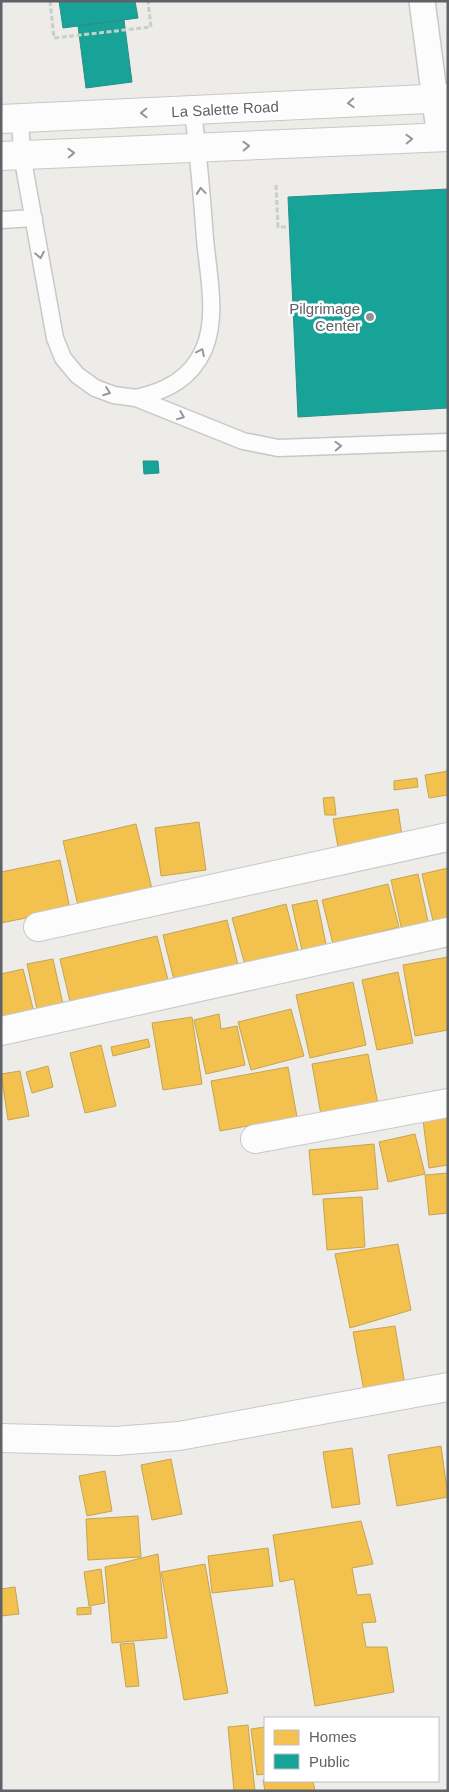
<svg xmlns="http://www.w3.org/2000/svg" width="449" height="1792" viewBox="0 0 449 1792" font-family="Helvetica,sans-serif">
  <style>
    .homes { fill: #f2c14e; stroke: #c6a455 }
    .public { fill: #17a398; stroke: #2c8f89 }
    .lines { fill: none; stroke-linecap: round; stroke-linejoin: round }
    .service-casing { stroke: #c8c8c8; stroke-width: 19 }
    .pedestrian-casing { stroke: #c8c8c8; stroke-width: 28 }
    .minor-casing { stroke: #c8c8c8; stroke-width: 30 }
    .path { stroke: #cacecb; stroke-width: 3; stroke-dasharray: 5 2.5; stroke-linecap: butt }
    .service { stroke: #fcfcfc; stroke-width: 16 }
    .pedestrian { stroke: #fcfcfc; stroke-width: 25 }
    .minor { stroke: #fcfcfc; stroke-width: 28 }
    .oneway { stroke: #95979a }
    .poi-dot { fill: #909294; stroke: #fff; stroke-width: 2 }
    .labels { text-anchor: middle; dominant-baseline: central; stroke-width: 5; stroke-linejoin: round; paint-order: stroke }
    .street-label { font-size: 15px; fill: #5e6166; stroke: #fff }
    .poi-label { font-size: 15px; fill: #5e6166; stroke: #fff; text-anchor: end }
  </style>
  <rect width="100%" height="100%" fill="#edece9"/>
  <path class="homes" d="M448 771V795L429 798 425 775Z
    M417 778 418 787 394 790V781Z
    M334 797 336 815H325L323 798Z
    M398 809 403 843 339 853 333 819Z
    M199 822 206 870 161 876 155 828Z
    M136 824 153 893 79 910 63 841Z
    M60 860 70 909 1 923V872Z
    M448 868V918L433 921 422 874Z
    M418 874 429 926 402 931 391 880Z
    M388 884 399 927 333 944 322 900Z
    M317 900 327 949 303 955 292 905Z
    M286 904 298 950 245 965 232 918Z
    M227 920 238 965 174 980 163 935Z
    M157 936 169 984 71 1006 60 959Z
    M448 957V1030L415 1036 403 965Z
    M53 959 63 1004 37 1009 27 964Z
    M23 969 34 1012 1 1020V974Z
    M398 972 413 1043 377 1050 362 980Z
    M353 982 366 1045 310 1058 296 995Z
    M291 1009 304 1056 251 1070 238 1022Z
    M219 1014 221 1029 237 1026 245 1065 206 1074 194 1020Z
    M192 1017 202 1084 163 1090 152 1023Z
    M148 1039 150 1047 113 1056 111 1047Z
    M101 1045 116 1106 85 1113 70 1053Z
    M368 1054 378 1104 321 1115 312 1064Z
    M48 1066 53 1087 32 1093 26 1072Z
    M288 1067 297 1117 220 1131 211 1081Z
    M20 1071 29 1116 8 1120 1 1074Z
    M448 1117V1165L429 1168 423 1120Z
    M415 1134 425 1174 388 1182 379 1142Z
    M374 1144 378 1189 313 1195 309 1150Z
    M448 1173V1213L429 1215 425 1175Z
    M362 1197 365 1247 327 1250 323 1199Z
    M398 1244 411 1310 350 1328 335 1254Z
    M395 1326 405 1385 364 1391 353 1332Z
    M441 1446 448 1497 397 1506 388 1455Z
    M352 1448 360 1504 332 1508 323 1452Z
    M171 1459 182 1514 152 1520 141 1465Z
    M105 1471 112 1511 87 1516 79 1476Z
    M138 1516 141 1557 88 1560 86 1519Z
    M361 1521 373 1564 352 1568 357 1595 370 1594 376 1622 362 1623 366 1647H387L394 1692 315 1706 294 1579 280 1582 273 1535Z
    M268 1548 273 1586 212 1593 208 1556Z
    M158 1554 167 1638 112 1643 105 1567Z
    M205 1564 228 1693 184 1700 161 1572Z
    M101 1569 105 1603 89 1606 84 1572Z
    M15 1587 19 1614 1 1616V1589Z
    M91 1607V1614L77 1615V1608Z
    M134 1643 139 1686 126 1687 120 1644Z
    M248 1725 255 1791H234L228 1727Z
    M265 1727V1774L257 1775 251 1729Z
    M263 1780 313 1781 315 1791H265Z"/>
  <path class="public" d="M59 1H135L138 18 63 28Z
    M124 20 132 82 86 88 78 26Z
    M448 189V408L298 417 288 197Z
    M143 461H158L159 473 144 474Z"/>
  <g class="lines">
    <g class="service-casing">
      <path id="service" d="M20 118 22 155 55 338 63 358 77 375 95 388 114 395 136 398 243 441 278 448 448 442
        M1 220 34 218
        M136 398C166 391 191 379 204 349 218 317 208 273 205 239 202 196 198 153 193 111"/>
    </g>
    <g class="pedestrian-casing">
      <path id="pedestrian" d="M422 1 440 138"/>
    </g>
    <g class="minor-casing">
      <path id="minor" d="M1 119 448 98
        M1 156 448 137
        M38 927 448 837
        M1 1031 448 932
        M255 1139 448 1103
        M1 1438 116 1441 179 1436 448 1387"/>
    </g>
    <path class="path" d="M50 1 54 38 151 27 148 1
      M276 185 278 227H289"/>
    <use href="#service" class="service"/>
    <use href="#pedestrian" class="pedestrian"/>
    <use href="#minor" class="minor"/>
  </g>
  <defs><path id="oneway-chevron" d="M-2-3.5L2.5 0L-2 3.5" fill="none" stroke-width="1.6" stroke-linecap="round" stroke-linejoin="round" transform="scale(1.25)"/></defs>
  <g class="oneway">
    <use href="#oneway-chevron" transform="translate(351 103) rotate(177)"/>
    <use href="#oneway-chevron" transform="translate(144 113) rotate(178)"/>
    <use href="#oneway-chevron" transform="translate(409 139) rotate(-2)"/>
    <use href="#oneway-chevron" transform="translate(246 146) rotate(-2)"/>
    <use href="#oneway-chevron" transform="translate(71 153) rotate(-2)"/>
    <use href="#oneway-chevron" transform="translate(201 191) rotate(-95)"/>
    <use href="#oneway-chevron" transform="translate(40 255) rotate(79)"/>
    <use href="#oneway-chevron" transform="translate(201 352) rotate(-64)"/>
    <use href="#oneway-chevron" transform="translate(107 392) rotate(20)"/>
    <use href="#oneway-chevron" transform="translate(181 416) rotate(22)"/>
    <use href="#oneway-chevron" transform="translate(338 446) rotate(-2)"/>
  </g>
  <circle class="poi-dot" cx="370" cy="317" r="5"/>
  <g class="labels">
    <g class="street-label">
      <text transform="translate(225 109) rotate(-3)">La Salette Road</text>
    </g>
    <g class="poi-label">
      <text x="360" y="308">Pilgrimage<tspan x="360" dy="17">Center</tspan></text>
    </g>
  </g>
  <rect width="449" height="1792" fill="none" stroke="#5e6166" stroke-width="5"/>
  <rect x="264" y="1717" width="175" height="65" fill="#ffffff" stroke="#bfc0c2"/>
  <rect x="274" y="1730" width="25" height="15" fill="#f2c14e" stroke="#bfc0c2"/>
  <text x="309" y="1742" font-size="15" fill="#5e6166">Homes</text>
  <rect x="274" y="1754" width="25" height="15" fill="#17a398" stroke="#bfc0c2"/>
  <text x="309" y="1767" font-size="15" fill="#5e6166">Public</text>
</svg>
